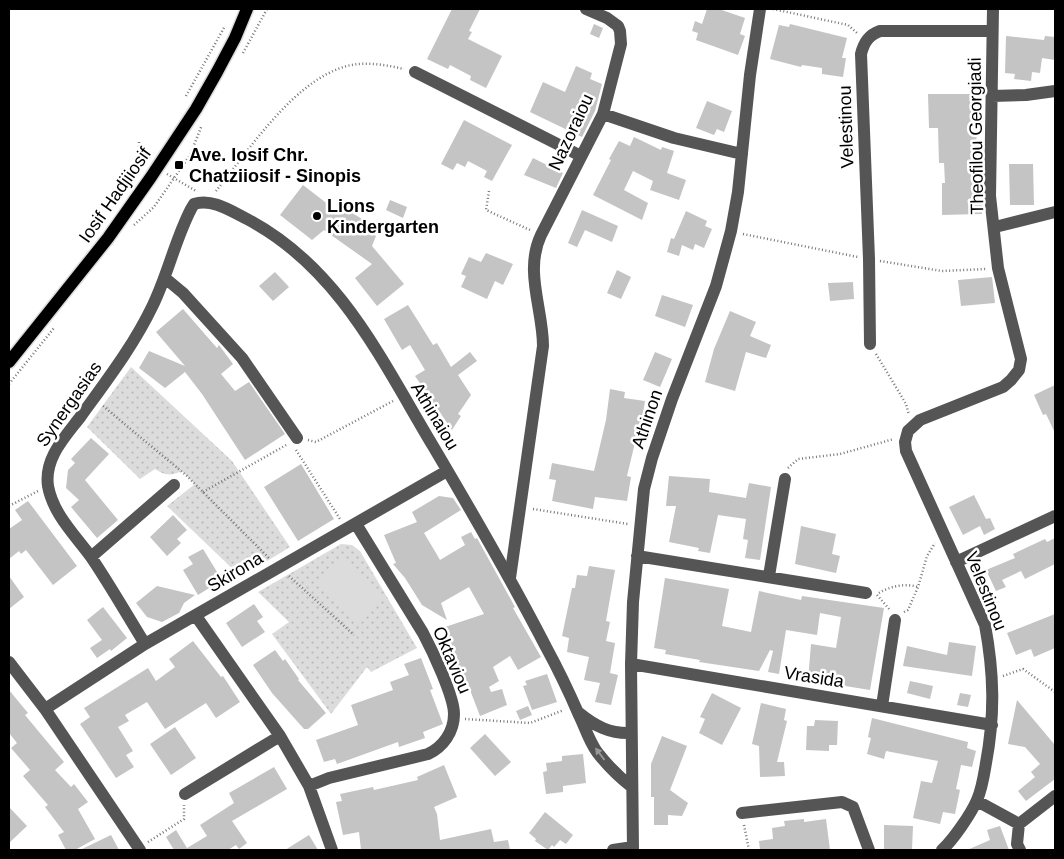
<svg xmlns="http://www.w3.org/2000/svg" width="1064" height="859" viewBox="0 0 1064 859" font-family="Helvetica,sans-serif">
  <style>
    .grass { fill: url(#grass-dots) }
    .pitch { fill: #dcdcdc }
    .building { fill: #c4c4c4 }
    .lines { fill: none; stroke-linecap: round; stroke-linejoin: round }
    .major-casing { stroke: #dbdbdb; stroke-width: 15 }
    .path { stroke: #777; stroke-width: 2.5; stroke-dasharray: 1 2.5; stroke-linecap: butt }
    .minor { stroke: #555; stroke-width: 12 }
    .major { stroke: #000; stroke-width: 12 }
    .oneway { fill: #999 }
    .poi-dot { fill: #000; stroke: #fff; stroke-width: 2 }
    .labels { text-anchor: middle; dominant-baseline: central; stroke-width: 5; stroke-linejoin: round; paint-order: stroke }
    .street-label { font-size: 18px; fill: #000; stroke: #fff }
    .poi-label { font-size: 18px; font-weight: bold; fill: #000; stroke: #fff; text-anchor: start }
  </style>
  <defs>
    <pattern id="grass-dots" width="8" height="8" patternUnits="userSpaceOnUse" patternTransform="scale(1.25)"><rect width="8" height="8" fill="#dcdcdc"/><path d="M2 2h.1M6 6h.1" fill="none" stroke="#bbb" stroke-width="1.8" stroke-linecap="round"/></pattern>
  </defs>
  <rect width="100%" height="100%" fill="#fff"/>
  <path class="grass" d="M131 367 232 461 290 547 241 577 167 506 195 484 182 471C171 476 166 476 155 469L140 479 87 427Z
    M341 544 352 545 360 551 417 648 371 672 367 667 331 714 272 634 289 622 258 592Z"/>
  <path class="pitch" d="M342 559 384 596 360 623 319 585Z"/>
  <path class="building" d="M452 9H480L469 31 472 32 468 39 502 56 486 88 470 80 471 76 450 65 448 69 427 59Z
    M707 9H719L745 18 740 34 745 36 738 55 696 40 698 33 692 31 695 21 702 24Z
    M594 24 603 28 599 38 590 34Z
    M790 24 847 38 842 58H846L843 77 822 74V68L802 65 801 67 770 59 779 25 789 27Z
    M1006 36 1044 40 1045 36 1055 37V60L1042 58 1040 73 1032 72 1031 81 1014 79 1015 74 1005 73Z
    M576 66 592 73 590 79 602 84 595 111 582 137 530 112 543 82 565 92Z
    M928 94H975L978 182H981L982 214 942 215V183H945L944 163H939L938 128H929Z
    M707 101 732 111 724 132 717 129 714 135 696 128Z
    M464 120 512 145 492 181 484 177 487 171 468 161 465 167 457 163 453 170 441 164Z
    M634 137 661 150 662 147 674 151 667 173 686 180 679 200 650 190 653 181 633 171 624 190 648 203 642 220 593 195 611 160 609 159 619 141 630 146Z
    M533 158 563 173 556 188 524 175Z
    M1009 164H1033L1034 205H1010Z
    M303 185 338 212 341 206 362 219 358 226 376 236 372 246 404 284 377 306 355 278 372 264 324 230 312 240 280 215Z
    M390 200 407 207 403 218 386 210Z
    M582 210 618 226 612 242 585 230 577 247 568 243Z
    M686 211 707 221 705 226 712 229 704 248 695 244 693 250 682 245 679 256 667 252 671 238 674 239Z
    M486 253 513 264 503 285 495 281 487 299 461 287 466 276 461 274 469 257 481 262Z
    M617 270 631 277 621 299 607 293Z
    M275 272 289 287 273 301 259 286Z
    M992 277 995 303 961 306 958 280Z
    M853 282 854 299 830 301 828 283Z
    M662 295 693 305 685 327 655 316Z
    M408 305 433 345 437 343 451 367 470 352 477 361 458 375 471 395 458 414 461 416 452 430 415 376 425 370 410 345 402 350 384 319Z
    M183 309 217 348 219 345 233 364 221 374 235 391 249 382 285 434 245 460 202 394 185 372 165 388 139 368 149 351 185 366 156 332Z
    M730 311 756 322 750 336 771 345 766 358 746 352 735 391 705 382 714 349Z
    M655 352 672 359 660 387 643 380Z
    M1055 385V433L1046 414 1043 415 1034 395Z
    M610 389 625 392 624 398 645 401 641 426H639L627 476 631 477 627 501 595 497 593 509 552 501 556 480 549 479 552 463 594 471 606 420Z
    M91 438 109 454 85 480 118 520 97 538 71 507 79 500 66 488 68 470 75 463 71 459Z
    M301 464 334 519 298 541 264 487Z
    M669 476 710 479 709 492 746 498 749 483 771 487 760 560 745 558 748 540 743 539 746 519 718 515 710 553 698 551 699 548 669 542 676 506H666Z
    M974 495 986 519 990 518 995 529 984 535 980 526 963 535 949 507Z
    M439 496 453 498 461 510 424 533 436 553 440 560 465 545 461 537 471 532 475 539 477 538 515 607 513 608 541 657 518 670 510 656 493 667 499 681 489 687 491 692 502 689 507 705 480 716 462 669 459 670 451 647 449 648 442 628 484 614 469 587 441 603 447 620 422 605 405 578 393 564 396 563 384 535 417 522 412 512Z
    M28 501 77 566 53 585 26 550 21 554 19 551 9 559V529L22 520 15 510Z
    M173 515 187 530 177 539 181 543 167 556 150 537Z
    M801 526 836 534 832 554 840 556 836 573 795 564Z
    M1055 538V564L1025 579 1021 571 1002 580 1006 587 996 591 986 570 1015 558 1013 554 1045 539 1047 542Z
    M203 549 222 580 198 595 183 570 193 564 188 557Z
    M589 566 615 570 606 621 610 622 606 641 615 643 610 673 618 675 611 705 595 702 600 683 584 680 589 657 567 652 569 638 562 636 572 588H575L577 575 587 576Z
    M9 576 24 597 9 609Z
    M665 578 729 589 722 626 751 632 759 591 801 600 802 596 884 608 870 690 808 680 811 644 836 648 841 617 820 613 817 635 786 630 779 674 768 672 773 651 770 650 759 671 699 662 700 660 665 654 666 650 654 648Z
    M157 586 195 595 184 603 179 613 162 622 147 617 136 603Z
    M254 604 263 617 257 621 265 632 242 647 226 623Z
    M103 607 127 638 111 651 110 649 97 658 90 648 102 640 87 620Z
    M1055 614V648L1034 657 1031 649 1016 655 1007 633Z
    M193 641 221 677 223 676 240 702 216 718 206 703 165 729 147 702 125 715 129 721 118 727 133 751 126 755 134 767 116 778 80 724 90 717 84 708 148 668 156 681 175 667 169 659Z
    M949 642 976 646 972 676 903 666 907 646 947 655Z
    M275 650 283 661 285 659 299 679 298 680 326 713 308 729H304L272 693 253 665Z
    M421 658 433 689 430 690 443 724 423 732 425 738 399 747 398 742 337 764 335 759 324 762 316 740 358 725 351 705 393 690 390 682 409 675 404 664Z
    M547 674 557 702 532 710 523 686 527 685 525 681Z
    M910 681 933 686 930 699 907 693Z
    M9 690 28 713 25 715 64 762 55 770 71 787 74 784 88 802 78 809 95 839 75 850H66L58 835 64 832 45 807 48 805 23 776 30 770 11 748 17 743 9 733Z
    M712 693 741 708 722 745 699 733 705 719 700 717Z
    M960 693 971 695 968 707 957 705Z
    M1017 700 1055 745V779L1026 801 1018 791 1035 777 1031 772 1040 764 1025 747 1008 744Z
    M761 703 786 709 784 720 787 721 777 762H784L785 776 760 777 759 746 752 744Z
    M528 706 532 715 520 720 516 711Z
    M872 718 968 742 967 748 976 751 972 767 961 765 956 789 960 790 955 814 943 812 940 824 913 818 921 781 932 783 938 761 886 751 884 759 867 754 871 738 868 737Z
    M815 720 838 721 837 745H829V751L806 750 807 726H814Z
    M175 727 196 758 171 775 150 744Z
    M485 734 511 762 495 776 470 748Z
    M662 736 687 746 670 790 688 803 682 816 668 815V825H654V797H651V764Z
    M583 754 586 783 563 786V792L546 794 543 772 547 771 546 763 562 761V756Z
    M444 765 457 797 434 807 437 814 440 840 491 829 494 842 508 840 510 850H361L359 832 343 835 336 802 342 801 340 794 373 787 374 790 418 780 417 777Z
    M274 767 287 789 232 821 247 843 239 849 236 845 228 850H174L166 837 176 830 187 848 207 836 200 825 234 803 229 793Z
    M9 807 27 826 9 843Z
    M545 812 573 835 566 844 560 840 554 847 552 845 548 850 535 841 536 839 529 833Z
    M804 819V822L826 819 830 850H760L759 841 773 839 772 828 785 826 784 821Z
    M884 825 913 826 912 850H884Z
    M1000 826 1009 850H967L990 840 987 830Z
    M111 835 119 850H80Z
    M309 835 318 850H285Z"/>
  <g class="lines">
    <g class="major-casing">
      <path id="major" d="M9 362 108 238 151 177 196 109 217 72 235 38 247 9"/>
    </g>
    <path class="path" d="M773 9 848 25 857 33
      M243 53 267 9
      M186 96 225 26
      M139 142V153L148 161
      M167 174 196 191
      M216 191C249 150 294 80 347 66 366 61 386 65 404 69
      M489 191 486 210 530 230
      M134 225 154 207 190 155 202 125
      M743 234 858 257
      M880 261 942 271 986 269
      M876 354 906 404 909 415
      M9 384 54 328
      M103 406 187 476 270 559
      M308 440 316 442 393 401
      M296 450 340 519
      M788 468 798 459 840 454 894 439
      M203 492 288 444
      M9 506 38 491
      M533 509 628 524
      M289 576 354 635
      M879 593C890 586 906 583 918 587
      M877 595 890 610
      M904 612 908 610 918 587 927 556 935 543
      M1003 676 1023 669 1055 692
      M465 719 530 723 564 710
      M744 825 749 850
      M148 842 184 819V805"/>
    <path class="minor" d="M415 72 581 156
      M992 96 1026 95 1055 91
      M603 114 674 138 742 154
      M995 227 1055 212
      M165 278 183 293 242 358 297 438
      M870 344 869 259 861 54C864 42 869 35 880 31H992
      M637 556 866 593
      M91 557 174 485
      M956 562 1055 516
      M769 576 785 479
      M510 578 543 346C543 309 524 271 541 235L603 114 621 44 620 31 618 26 607 18 586 9
      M196 616 280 736 309 786 332 850
      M145 644C127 615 110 585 91 557 75 535 53 514 48 486 44 458 65 437 81 416 107 380 134 345 153 305 168 274 175 240 191 209L194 204C212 198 231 211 247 219 339 267 382 361 433 446 472 512 511 579 546 647 558 669 569 692 579 715 585 727 589 741 597 752 607 765 619 777 632 787
      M9 662 45 709 140 850
      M631 664 992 725
      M882 706 895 620
      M45 709 145 644 447 471
      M579 713C595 726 610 734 631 733
      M309 786 329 778 428 754C443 747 454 732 454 714 454 696 432 650 423 633L356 524
      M185 794 280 736
      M977 801 1019 824
      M742 813 842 802 853 807 869 850
      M613 850 633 847
      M633 850 631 664 633 602 644 489 652 458 672 399 716 286 731 231 738 192 750 75 760 9
      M942 850C953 840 971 814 977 800 982 789 984 775 986 763 995 715 994 673 985 625L906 451 905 442 908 431 920 420 1003 387 1011 380 1019 370 1021 359 998 268 990 196 993 9
      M1020 850 1017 844 1019 824 1055 796"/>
    <use href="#major" class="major"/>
  </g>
  <defs><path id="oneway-solid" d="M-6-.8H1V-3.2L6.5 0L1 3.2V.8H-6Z" transform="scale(1.25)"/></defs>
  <use class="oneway" href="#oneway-solid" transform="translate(600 754) rotate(-127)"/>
  <g class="poi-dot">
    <rect x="174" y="160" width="10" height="10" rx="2.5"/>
    <circle cx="317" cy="216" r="5"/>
  </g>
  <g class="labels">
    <g class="street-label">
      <text transform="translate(846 127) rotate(-92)">Velestinou</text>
      <text transform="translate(571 132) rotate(-65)">Nazoraiou</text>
      <text transform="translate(976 136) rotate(-91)">Theofilou Georgiadi</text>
      <text transform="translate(115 195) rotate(-55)">Iosif Hadjiiosif</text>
      <text transform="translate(69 404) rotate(-55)">Synergasias</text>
      <text transform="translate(435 416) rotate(59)">Athinaiou</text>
      <text transform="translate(647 419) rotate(-71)">Athinon</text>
      <text transform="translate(235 572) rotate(-31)">Skirona</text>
      <text transform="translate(986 591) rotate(68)">Velestinou</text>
      <text transform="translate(452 660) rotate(67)">Oktaviou</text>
      <text transform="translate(814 677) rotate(9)">Vrasida</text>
    </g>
    <g class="poi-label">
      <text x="189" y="155">Ave. Iosif Chr.<tspan x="189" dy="21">Chatziiosif - Sinopis</tspan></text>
      <text x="327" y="206">Lions<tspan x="327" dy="21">Kindergarten</tspan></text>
    </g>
  </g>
  <rect width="1064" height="859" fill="none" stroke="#000000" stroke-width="20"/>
</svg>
